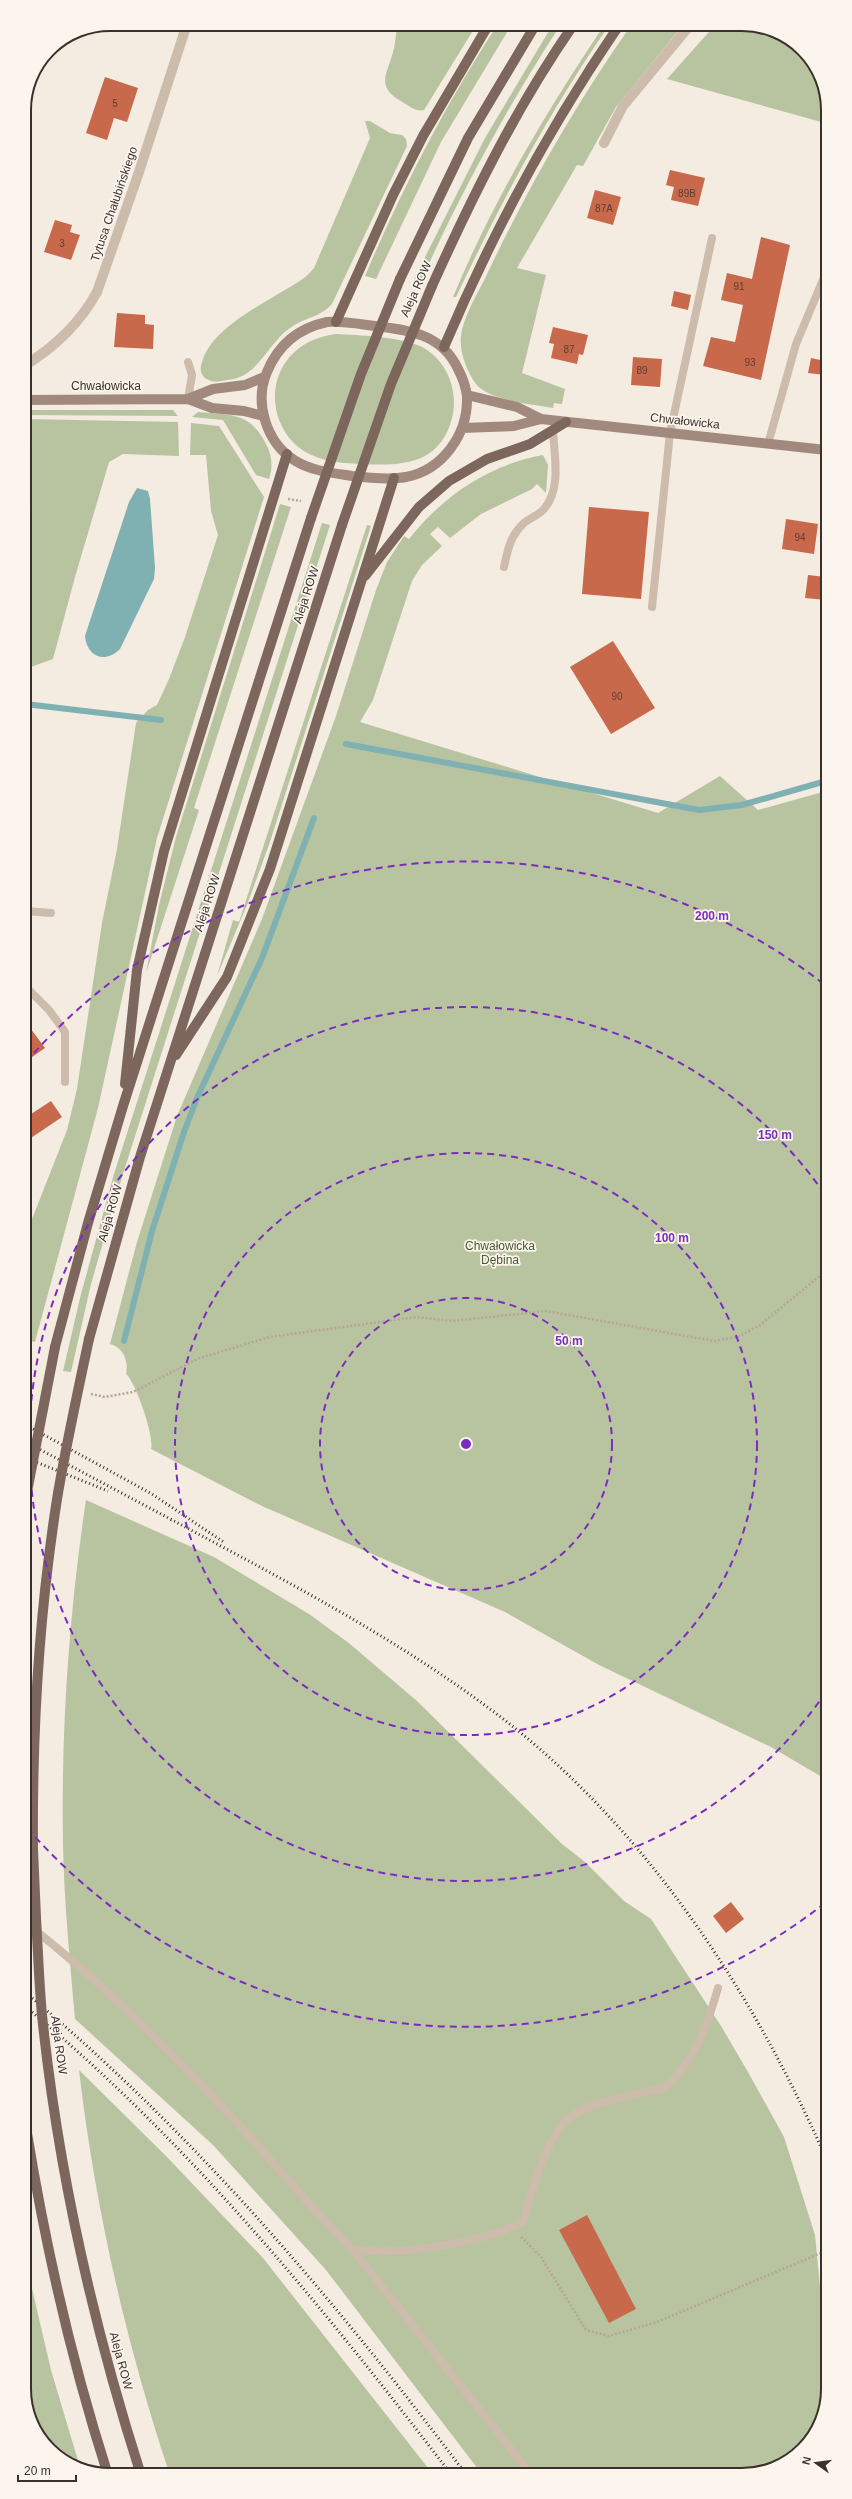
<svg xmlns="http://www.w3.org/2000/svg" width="852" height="2499" viewBox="0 0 852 2499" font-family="Arial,sans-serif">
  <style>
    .green { fill: #b8c4a0 }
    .water { fill: #7fb0b2 }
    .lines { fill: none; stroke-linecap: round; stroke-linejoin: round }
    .stream { stroke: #7fb0b2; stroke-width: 6 }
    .building { fill: #c8694b }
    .path { stroke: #b9a596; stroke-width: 2.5; stroke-dasharray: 2 2; stroke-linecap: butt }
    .service { stroke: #cdbbac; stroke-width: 8 }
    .minor { stroke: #cdbbac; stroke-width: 10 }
    .secondary { stroke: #a18a7d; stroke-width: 10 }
    .primary { stroke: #7d675c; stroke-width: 10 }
    .rail { stroke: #3b302b; stroke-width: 3; stroke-dasharray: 1 3; stroke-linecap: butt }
    .primary-bridge { stroke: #7d675c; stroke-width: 10 }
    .ring { fill: none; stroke: #7b2cbf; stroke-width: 2; stroke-dasharray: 7 5 }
    .labels { text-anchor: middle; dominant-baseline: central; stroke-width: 3.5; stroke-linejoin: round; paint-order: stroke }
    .number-label { font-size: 10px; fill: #5e3e33 }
    .street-label { font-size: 12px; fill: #3b302b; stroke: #fbf5ee }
    .park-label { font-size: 12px; fill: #4a5a2e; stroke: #fbf5ee }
    .rim { fill: none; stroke: #3b302b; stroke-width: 2 }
    .centre { fill: #7b2cbf; stroke: #fbf5ee; stroke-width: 2 }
    .ring-label { font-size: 12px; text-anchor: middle; font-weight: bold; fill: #7b2cbf; stroke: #fbf5ee; stroke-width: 3.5; stroke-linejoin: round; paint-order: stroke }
  </style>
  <rect width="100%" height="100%" fill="#f4ebe1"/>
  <path class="green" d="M399 24H477L424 110C417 112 410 107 404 103 373 86 388 75 394 48 396 40 395 33 399 24Z
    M498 24H512L441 142 376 279 365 276C402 189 446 103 498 24Z
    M553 24H561C508 106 461 192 421 281L414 279 485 138Z
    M605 24H610C550 110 501 202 456 297H453C493 201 547 110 605 24Z
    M632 24H684L616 107 583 166 577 165 517 268 546 275 522 373 565 389 562 404 554 403 553 408C532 404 490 401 476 384 467 372 459 351 461 336 464 314 480 290 489 270 530 184 577 102 632 24Z
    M716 24H748L799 45 825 88V123L667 79Z
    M365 121H370L390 133 402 135 406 139 407 146 332 304C321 317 303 318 290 328 266 345 259 377 227 380 221 381 214 383 209 380 201 377 199 370 202 362 212 325 272 300 301 280 306 277 310 273 314 268L370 138Z
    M336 334C359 335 400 337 420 346 447 359 459 391 452 418 440 465 401 466 362 464 346 463 329 463 314 456 280 443 265 400 282 368 294 347 313 337 336 334Z
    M25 410H173L178 416 25 415Z
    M198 412C231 415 251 412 267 446 272 456 273 468 269 479L256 475 223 420 192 417Z
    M25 419 178 422 179 456 123 454 109 462 75 577 53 659 25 669Z
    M191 423 219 426 264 497 157 838 98 1108 35 1342 30 1341 29 1344 26 1342 25 1237 67 1130 77 1089 102 923 117 849 136 723 148 710 157 705 169 679 185 637 218 535 211 511 206 455H190Z
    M543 455 548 465 546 493 537 484 532 489 481 514 450 538 438 527 430 534 442 546 422 565 412 581 373 700 360 722 658 813 720 776 758 810 826 791 827 1780 771 1747 599 1665 505 1612 262 1506 151 1449C155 1438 135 1380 126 1374 129 1361 123 1347 110 1344L137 1242 177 1116 262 919 336 716 376 590 387 562 404 536 409 539C443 496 488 465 543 455Z
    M280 504 291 507 194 808 199 810 146 973 159 905 176 837Z
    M322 523 330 525 122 1177 91 1284 71 1372 63 1371 81 1294 114 1174Z
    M367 525 371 526 270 842 247 905 217 976 233 920 239 922Z
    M86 1500 214 1557 309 1614 350 1644 417 1701 562 1844 585 1862 624 1901 651 1919 721 2026 748 2072 784 2137 815 2235 822 2307 828 2317V2389L810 2442 764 2472 481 2473 326 2270 213 2145 75 2019C70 1961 64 1902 63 1844 61 1728 69 1614 86 1500Z
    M79 2070 167 2157 263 2258 432 2473 170 2475C126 2344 95 2207 79 2070Z
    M27 2267 51 2370 79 2464 53 2454 27 2411Z"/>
  <path class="water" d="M137 488 148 491 150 499 155 568 154 579 120 649C105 664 87 657 85 636L129 502Z"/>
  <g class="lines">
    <path class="stream" d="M25 704 161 720
      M346 744 699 810 742 805 826 781
      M124 1341 152 1231 184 1132 197 1098 262 958 314 818"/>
  </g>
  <path class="building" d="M105 77 138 88 127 122 114 118 107 140 86 133Z
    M670 170 705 178 698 206 671 200 674 187 666 185Z
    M595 190 621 197 613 225 587 218Z
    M55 220 72 225 70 232 80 235 71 260 44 252Z
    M761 237 790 245 761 380 703 366 711 337 735 342 743 305 721 300 727 273 752 279Z
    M674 291 691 295 688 310 671 306Z
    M117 313 145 315V324L154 325 153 349 114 347Z
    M553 327 588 335 583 355 579 354 577 364 551 358 554 344 549 343Z
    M633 357 662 359 660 387 631 385Z
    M811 358 825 361V375L808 373Z
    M589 507 649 512 641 599 582 594Z
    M786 519 818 524 814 554 782 549Z
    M808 575 826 577V600L805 598Z
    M613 641 655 708 611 734 570 667Z
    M25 1021 45 1048 25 1062Z
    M51 1101 62 1117 25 1142V1118Z
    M731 1902 744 1919 726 1933 713 1916Z
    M587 2215 636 2309 609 2323 559 2230Z"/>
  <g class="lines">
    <path class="path" d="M288 499 301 501
      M26 1381 33 1382
      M91 1394 105 1397 133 1392 197 1359 269 1337 417 1317 453 1321 546 1311 714 1341 738 1337 760 1325 827 1270
      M521 2237 541 2257 586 2330 609 2336 657 2322 828 2250"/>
    <path class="service" d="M188 399 192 375 188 362
      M768 444 796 344 825 275
      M504 567C508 549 510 536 524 523 530 518 539 515 544 509 562 488 554 455 553 430
      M652 607 670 433 712 238
      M25 911 51 913
      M25 986 49 1010 65 1032V1082
      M26 1923C107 1986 180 2060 249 2136 284 2174 316 2214 353 2250 401 2255 480 2244 523 2222 530 2196 548 2133 570 2117 596 2099 634 2096 664 2088 695 2062 707 2026 718 1988
      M353 2250 530 2473"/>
    <path class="minor" d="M604 143 623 106 691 24
      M24 366C55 347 80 323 97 292L138 175 187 24"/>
    <path class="secondary" d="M327 322C343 321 359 324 375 326 409 330 442 334 458 369 463 378 466 388 467 397 468 434 443 470 406 477 389 480 369 478 352 476 332 473 311 471 294 460 266 442 254 402 267 372 278 345 299 328 327 322Z
      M467 395 517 407 541 419 826 450
      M188 399 213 389 245 385 264 377
      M25 400 188 399 212 408 244 411 263 416
      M462 428 514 426 541 419"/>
    <path class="primary" d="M400 279 468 138 536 24
      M432 286C473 195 517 106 574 24
      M336 322 393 195 423 136 489 24
      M444 347C492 234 550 126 620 24
      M365 576 419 507 449 481 487 459 530 444 566 422
      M176 1055 227 977 270 869 394 478
      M125 1084 137 970 164 851 287 454
      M89 1339 140 1157 342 525
      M55 1347 88 1223 123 1106 311 518
      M33 1849 36 1918
      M27 2133C46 2249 72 2363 108 2475"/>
    <path class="rail" d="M26 1425 152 1494 225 1543
      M26 1442C95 1479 163 1515 232 1552 329 1604 424 1657 511 1725 652 1837 757 1999 828 2163
      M26 1458 108 1491
      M26 1993C194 2133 334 2299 465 2473
      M26 2007C189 2142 323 2307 450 2473"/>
    <path class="primary-bridge" d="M311 518 361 374 400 279
      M342 525 391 384 432 286
      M26 1497 55 1347
      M33 1849C32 1730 39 1611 58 1493 67 1441 78 1390 89 1339
      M36 1918C38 1950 39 1983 42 2015 58 2171 93 2325 141 2475"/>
  </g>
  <g class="ring">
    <circle cx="466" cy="1444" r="146"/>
    <circle cx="466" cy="1444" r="291"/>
    <path d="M826 1692A437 437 0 1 1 826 1196"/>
    <path d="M825 1903A583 583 0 0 1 29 1830M26 1062A583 583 0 0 1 825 985"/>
  </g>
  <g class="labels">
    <g class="number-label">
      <text x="115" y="103">5</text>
      <text x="687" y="193">89B</text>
      <text x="604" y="208">87A</text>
      <text x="62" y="243">3</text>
      <text x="739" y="286">91</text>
      <text x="569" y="349">87</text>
      <text x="750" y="362">93</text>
      <text x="642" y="370">89</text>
      <text x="800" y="537">94</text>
      <text x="617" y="696">90</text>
    </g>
    <g class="street-label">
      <text transform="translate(114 204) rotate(-71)">Tytusa Chałubińskiego</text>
      <text transform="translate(416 289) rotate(-66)">Aleja ROW</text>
      <text x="106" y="386">Chwałowicka</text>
      <text transform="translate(685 421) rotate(6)">Chwałowicka</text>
      <text transform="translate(306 595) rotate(-72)">Aleja ROW</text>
      <text transform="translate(207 903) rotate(-72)">Aleja ROW</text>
      <text transform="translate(110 1213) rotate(-74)">Aleja ROW</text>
      <text transform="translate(59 2045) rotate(82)">Aleja ROW</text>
      <text transform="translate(121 2361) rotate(75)">Aleja ROW</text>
    </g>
    <g class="park-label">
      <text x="500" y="1246">Chwałowicka<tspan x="500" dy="14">Dębina</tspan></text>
    </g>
  </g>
  <path d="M0 0H852V2499H0ZM110 31H742A79 79 0 0 1 821 110V2389A79 79 0 0 1 742 2468H110A79 79 0 0 1 31 2389V110A79 79 0 0 1 110 31Z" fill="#fbf5ee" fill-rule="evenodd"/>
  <path class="rim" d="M110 31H742A79 79 0 0 1 821 110V2389A79 79 0 0 1 742 2468H110A79 79 0 0 1 31 2389V110A79 79 0 0 1 110 31Z"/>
  <circle cx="466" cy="1444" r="6" class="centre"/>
  <g class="ring-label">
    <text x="712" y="920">200 m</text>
    <text x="775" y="1139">150 m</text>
    <text x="672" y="1242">100 m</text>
    <text x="569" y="1345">50 m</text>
  </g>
  <g transform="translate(816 2463) rotate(284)" stroke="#fbf5ee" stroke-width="3" paint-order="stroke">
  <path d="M0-3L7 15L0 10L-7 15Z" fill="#3b302b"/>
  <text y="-6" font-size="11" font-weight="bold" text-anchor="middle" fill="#3b302b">N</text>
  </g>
  <path d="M18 2475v6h58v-6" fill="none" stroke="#3b302b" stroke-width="2"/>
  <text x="24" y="2475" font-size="12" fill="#3b302b" stroke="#fbf5ee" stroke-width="3" paint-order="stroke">20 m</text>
</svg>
